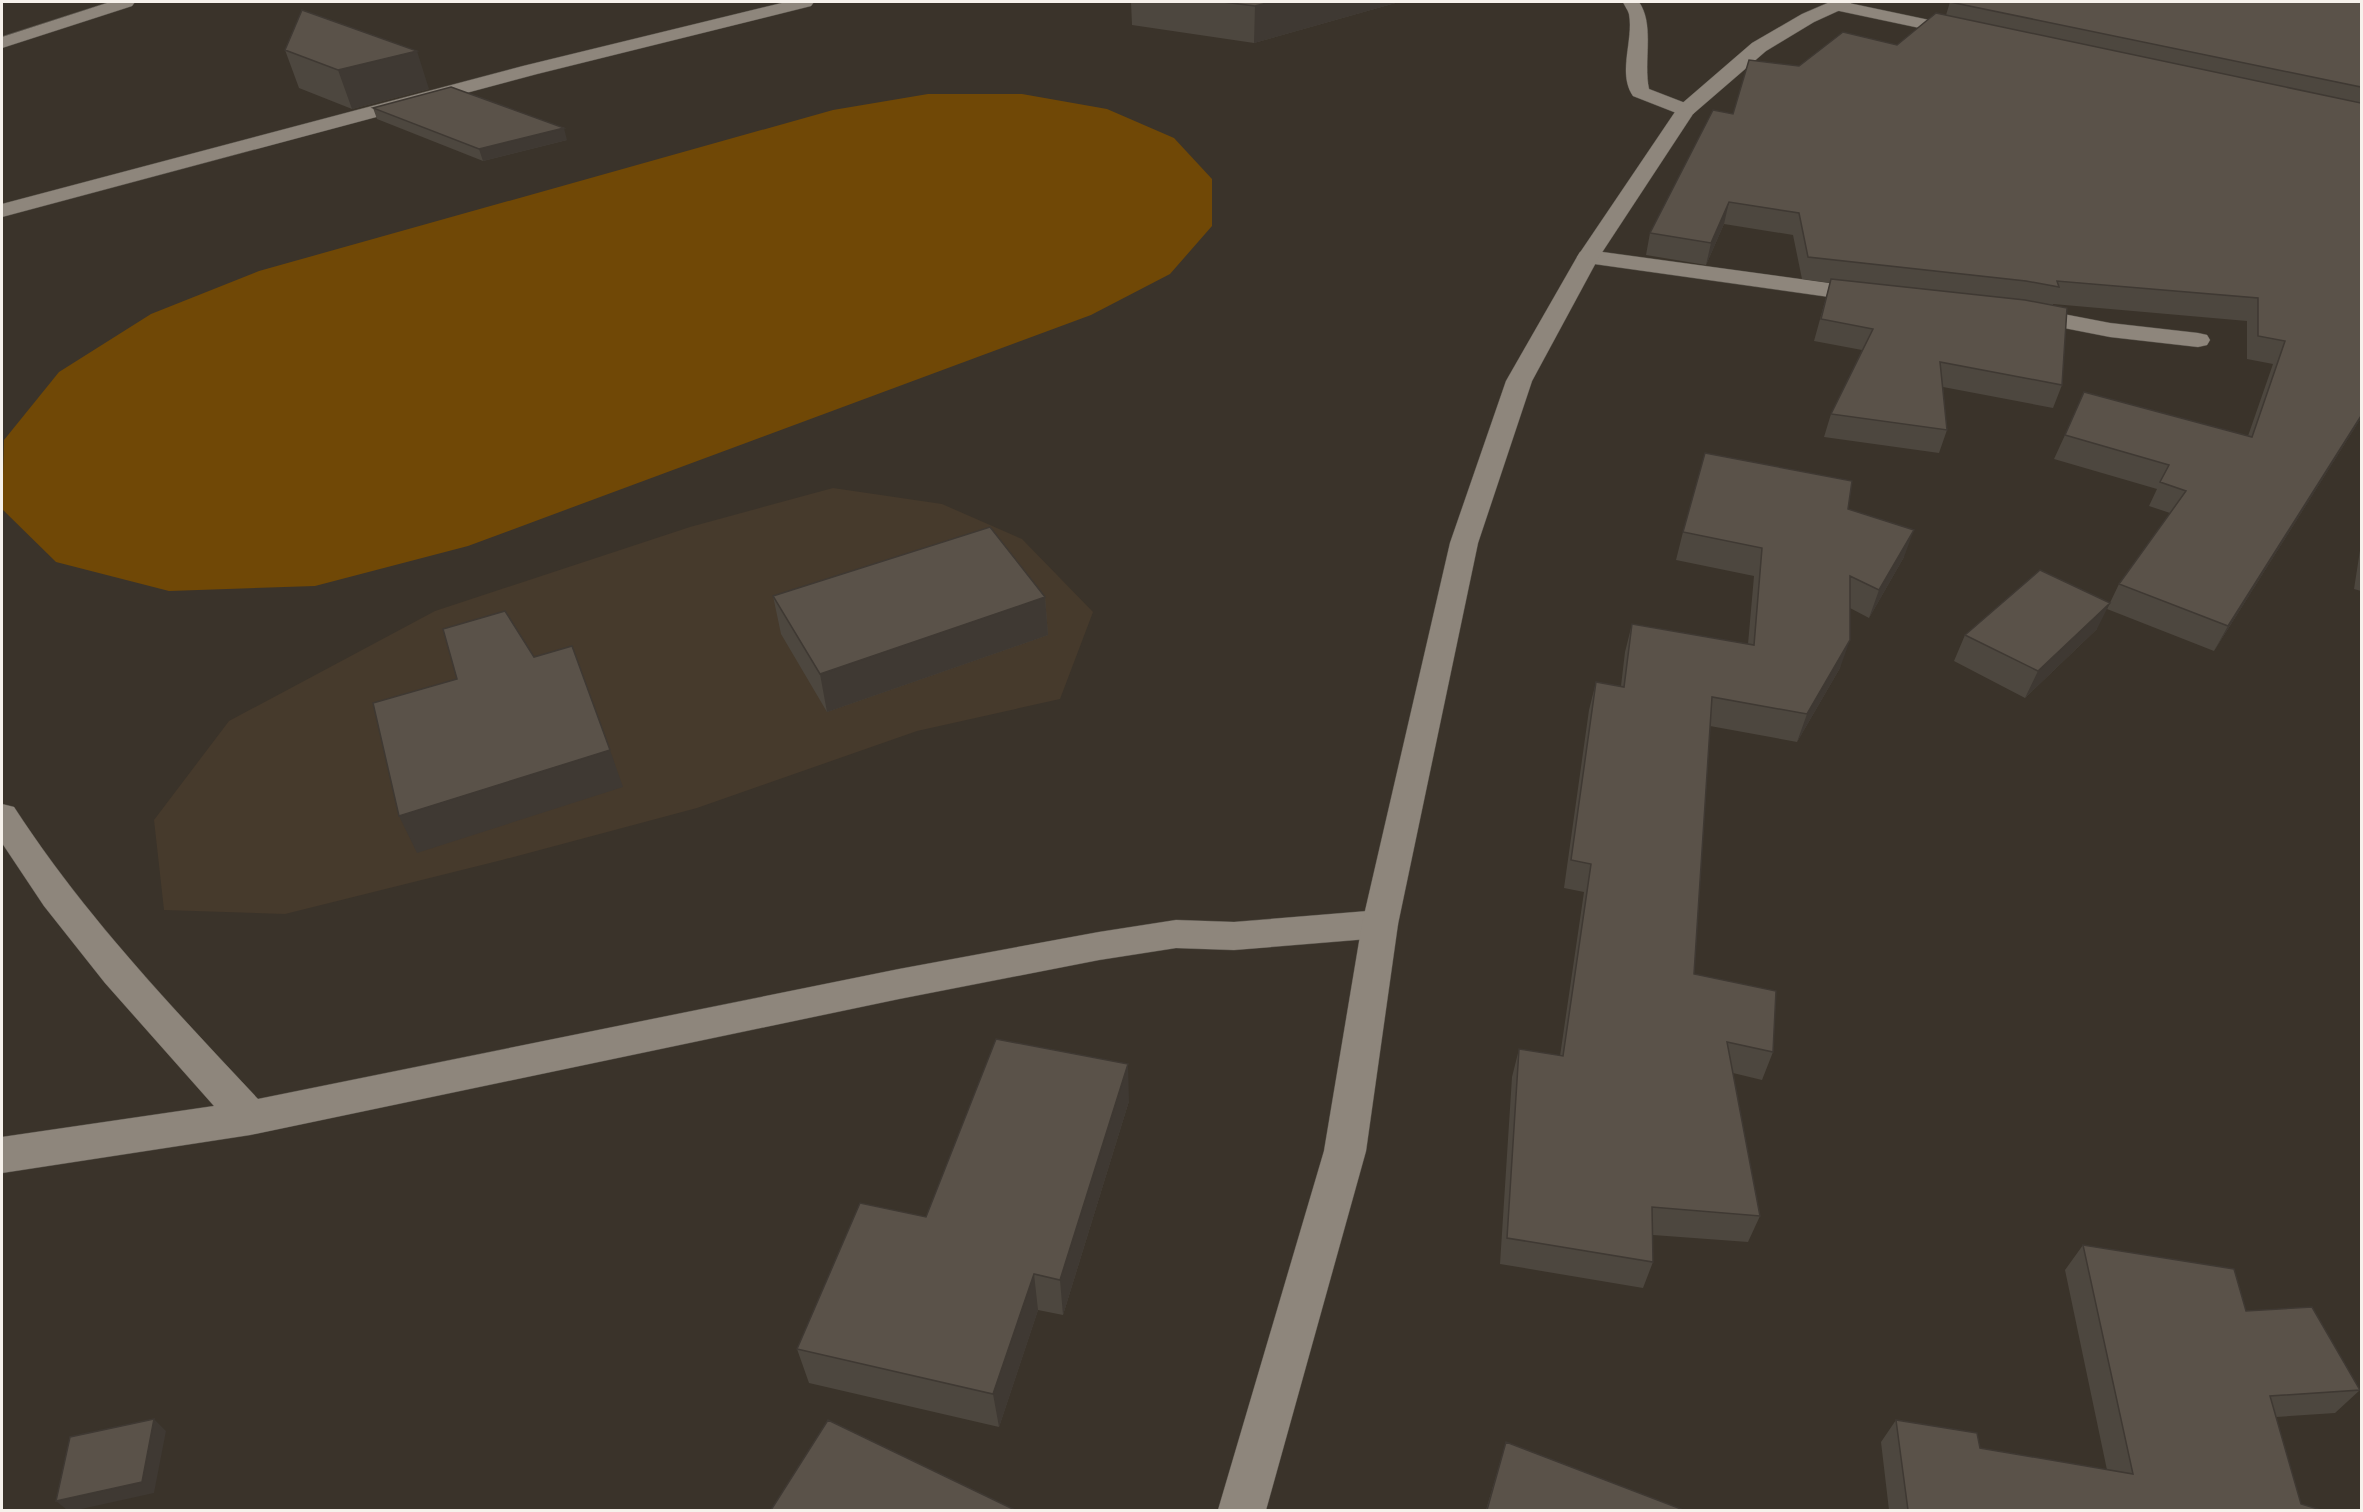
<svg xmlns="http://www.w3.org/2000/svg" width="2363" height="1512" viewBox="0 0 2363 1512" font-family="'Source Sans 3',sans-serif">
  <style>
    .built { fill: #463a2c }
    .green { fill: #704806 }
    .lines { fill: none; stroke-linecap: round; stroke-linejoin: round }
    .minor-casing { stroke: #58534b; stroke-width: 1 }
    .tertiary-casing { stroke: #58534b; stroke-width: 1 }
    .minor { fill: #8e867c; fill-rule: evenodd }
    .tertiary { fill: #8e867c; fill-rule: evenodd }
    .wall { fill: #4d473f }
    .shaded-wall { fill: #3f3933 }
    .building { fill: #5a5249; stroke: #3f3933; stroke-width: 1.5 }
  </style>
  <rect width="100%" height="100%" fill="#3a332a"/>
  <path class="built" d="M833 488 942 504 1022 539 1093 612 1060 699 917 731 697 808 502 860 285 914 164 910 154 820 229 721 435 611 690 527Z"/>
  <path class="green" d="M928 94H1022L1107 109 1174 138 1212 179V226L1170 274 1091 315 468 546 315 586 169 591 56 562 2 509 4 440 59 372 151 314 259 271 833 110Z"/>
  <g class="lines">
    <g class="minor-casing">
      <path id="minor" d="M110 2H135L132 6 2 48V37Z
        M786 2H814L811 6 537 74 2 217V204L523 66Z
        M1623 2H1639C1655 25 1643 61 1649 89L1693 106 1696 110 1693 114H1679L1633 96C1617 73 1634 40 1629 14 1628 10 1624 5 1623 2Z
        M1830 2H1844L1967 28 1973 29 1976 33 1973 37 1967 38 1830 9 1827 5Z
        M1588 250 1872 289 1880 291 1884 296 1880 301 1872 303 1580 262 1577 257 1580 252Z
        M2021 306 2110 323 2198 333 2207 335 2210 340 2207 345 2198 347 2110 337 2013 318 2009 313 2013 308Z
        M2 804 14 807C84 915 171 1006 258 1099L899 969 1099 932 1176 920 1234 922 1380 910 1393 914 1398 924 1393 934 1380 938 1234 950 1176 948 1099 960 899 999 250 1135 2 1173V1137L214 1106 105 983 44 906 2 843Z"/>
    </g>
    <g class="tertiary-casing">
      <path id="tertiary" d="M1830 2H1852L1849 6 1814 22 1766 51 1693 114 1599 257 1532 381 1478 543 1398 924 1366 1151 1266 1510H1218L1324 1151 1362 924 1450 543 1506 381 1577 257 1679 106 1752 43 1802 14Z"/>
    </g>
    <use href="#minor" class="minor"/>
    <use href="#tertiary" class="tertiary"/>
  </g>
  <path class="wall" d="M1131 2H1399L1254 43 1132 25Z
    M1950 2H2361V418L2214 651 2107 609 2119 584 2170 513 2149 506 2157 489 2054 459 2065 435 2248 436 2273 364 2247 359V321L2053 304 2062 385 2053 408 1943 387 1947 430 1939 453 1824 437 1831 414 1862 350 1814 341 1830 283 1802 279 1793 235 1724 224 1706 265 1646 255 1650 233 1733 114 1799 66 1897 45 1946 15Z
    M285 50 429 89 352 109 299 88Z
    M373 108 567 140 483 161 377 119Z
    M1848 509 1904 557 1869 618 1850 608 1840 668 1797 742 1710 726 1694 974 1773 1052 1762 1080 1733 1073 1760 1216 1748 1242 1653 1235V1262L1643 1288 1500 1264 1512 1077 1519 1049 1560 1056 1584 892 1564 888 1589 710 1596 682 1621 686 1625 652 1632 624 1748 644 1754 576 1676 560 1683 532Z
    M2361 544V591L2354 589Z
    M773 596 1045 597 1048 635 827 712 781 634Z
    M2097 629 2025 698 1954 661 1965 635Z
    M1129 1101 1063 1315 1038 1310 999 1427 809 1383 797 1349 926 1217Z
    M2083 1245 2246 1311 2360 1390 2335 1413 2276 1417 2301 1504 2321 1510H1889L1881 1442 1896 1420 1980 1448 2107 1470 2065 1270Z
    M1506 1442 1680 1510H1486Z"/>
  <path class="shaded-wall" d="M1271 2H1399L1254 43 1255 6Z
    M417 51 429 89 352 109 338 70Z
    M564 128 567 140 483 161 479 149Z
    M1729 202 1724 224 1706 265 1711 243Z
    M2361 416V418L2214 651 2228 626Z
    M1914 530 1904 557 1869 618 1879 590Z
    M1045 597 1048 635 827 712 820 674Z
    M2110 603 2097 629 2025 698 2038 671Z
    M1850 640 1840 668 1797 742 1807 714Z
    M610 750 623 787 417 853 399 816Z
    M1128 1064 1129 1101 1063 1315 1060 1280Z
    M1034 1274 1038 1310 999 1427 993 1394Z
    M154 1419 166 1431 154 1493 77 1510H67L56 1501Z"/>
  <path class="building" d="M1223 2H1271L1255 6Z
    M1950 2H2361V87Z
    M302 10 417 51 338 70 285 50Z
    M1936 13 2361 103V416L2228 626 2119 584 2186 491 2160 482 2169 465 2065 435 2084 392 2252 437 2285 341 2258 336V298L2057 281 2059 287 2026 281 1808 257 1799 213 1729 202 1711 243 1650 233 1713 110 1733 114 1749 60 1799 66 1843 32 1897 45Z
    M451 87 564 128 479 149 373 108Z
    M1831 279 2025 300 2067 308 2062 385 1940 362 1947 430 1831 414 1873 329 1821 319Z
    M1705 453 1852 481 1848 509 1914 530 1879 590 1850 576V640L1807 714 1712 697 1694 974 1776 991 1773 1052 1727 1042 1760 1216 1652 1207 1653 1262 1507 1238 1519 1049 1563 1056 1591 864 1571 860 1596 682 1624 687 1632 624 1754 645 1762 548 1683 532Z
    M990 527 1045 597 820 674 773 596Z
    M2040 570 2110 603 2038 671 1965 635Z
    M505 611 534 657 572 646 610 750 399 816 373 703 457 679 443 629Z
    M996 1039 1128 1064 1060 1280 1034 1274 993 1394 797 1349 860 1203 926 1217Z
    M2083 1245 2234 1269 2246 1311 2312 1307 2360 1390 2270 1396 2301 1504 2321 1510H1908L1896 1420 1977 1433 1980 1448 2133 1474Z
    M154 1419 142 1482 56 1501 70 1437Z
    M828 1420 1015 1510H771Z
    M1506 1442 1681 1509 1680 1510H1487Z"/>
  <rect width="2363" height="1512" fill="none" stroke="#f6f1eb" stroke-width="6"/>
</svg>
